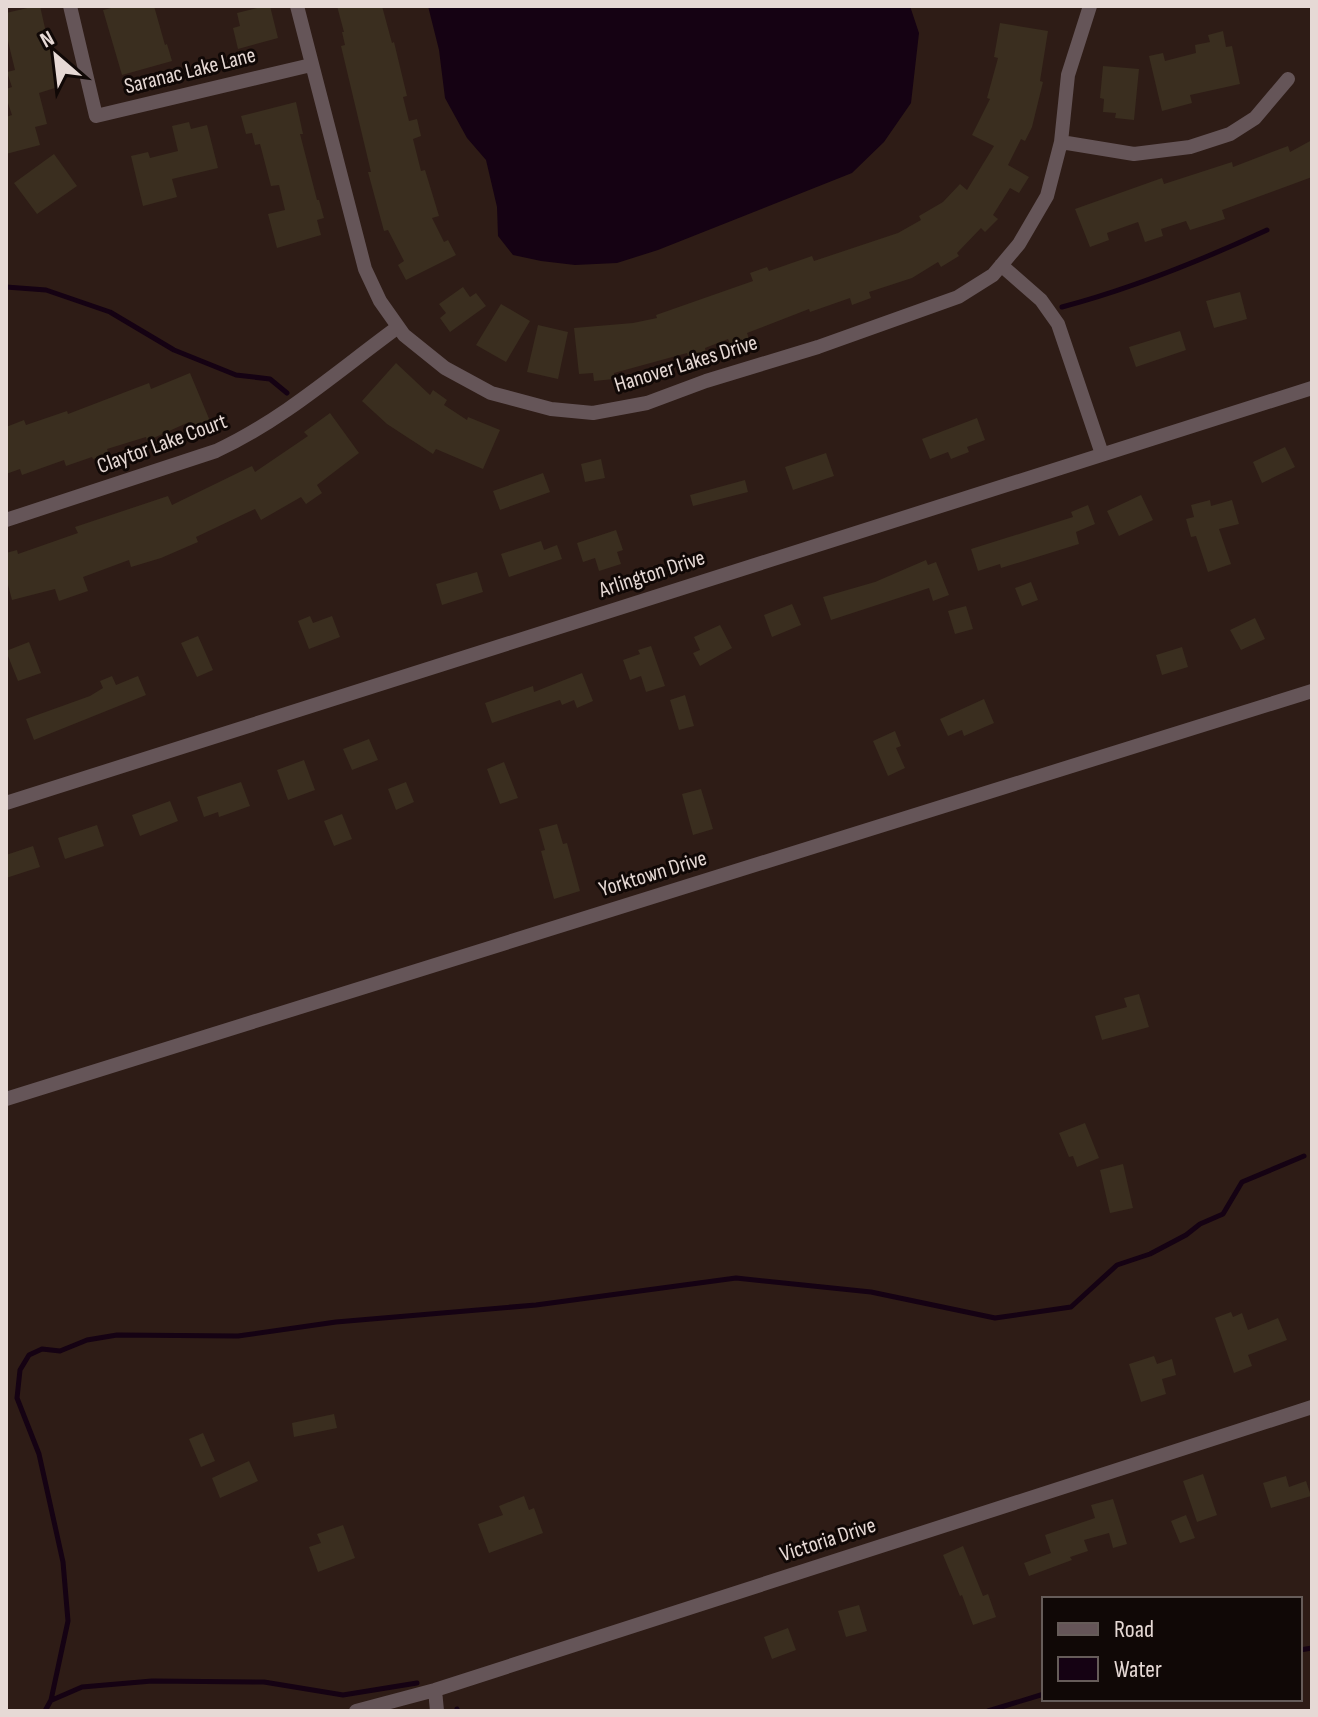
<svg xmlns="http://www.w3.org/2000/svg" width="1318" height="1717" viewBox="0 0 1318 1717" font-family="'Sofia Sans Condensed',sans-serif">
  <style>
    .water { fill: #150213 }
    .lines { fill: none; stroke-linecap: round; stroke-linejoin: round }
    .stream { stroke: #150213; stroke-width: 5 }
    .building { fill: #3a2e1f }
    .street { stroke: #655558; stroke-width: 14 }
    .labels { text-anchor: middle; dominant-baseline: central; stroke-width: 6; stroke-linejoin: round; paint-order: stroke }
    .street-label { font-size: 22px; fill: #e6d9d5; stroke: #100806 }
  </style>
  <rect width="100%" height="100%" fill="#2e1c16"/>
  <path class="water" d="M428 6H910L919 33 911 103 884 142 852 173 658 250 617 263 575 265 541 261 513 255 498 236 497 207 486 160 467 138 445 98 439 50Z"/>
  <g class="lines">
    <path class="stream" d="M6 287 46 290 110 312 174 350 236 375 270 379 287 393
      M1062 307C1134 288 1200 261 1267 230
      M1300 1650 1312 1648
      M52 1700 82 1687 152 1681 264 1682 343 1695 417 1683
      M457 1709 458 1711
      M45 1711 51 1700 68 1621 63 1562 39 1454 17 1398 20 1370 29 1355 42 1349 60 1351 87 1340 117 1335 238 1336 336 1322 536 1305 736 1278 871 1292 995 1318 1071 1307 1117 1265 1150 1254 1186 1235 1200 1224 1223 1214 1242 1182 1304 1156
      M988 1711 1044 1694"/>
  </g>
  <path class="building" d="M36 6H40L52 59 55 58 60 74 54 76 58 87 39 93 47 124 35 127 40 145 6 154V117L12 115 6 97V89L12 87 7 72 15 70 6 33V13Z
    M119 6H154L165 45 167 44 172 61 122 75 103 10Z
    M265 6H270L278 38 238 49 233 28 240 26 237 13Z
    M337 6H382L392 43 394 42 407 96 403 97 409 121 417 119 421 136 413 139 421 171 425 170 439 216 432 218 444 242 448 240 456 255 406 280 398 265 404 261 388 230 384 231 368 172H371L341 46 345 45 342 32H344Z
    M1000 23 1048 31 1040 81 1043 82 1032 127 1025 141 1021 139 1008 165 1029 177 1019 193 1010 188 993 215 998 219 985 232 981 228 957 253 959 256 941 267 938 262 912 278 869 292 871 298 852 305 850 298 810 312 809 309 747 333 749 339 731 346 728 339 705 348 706 353 689 359 687 353 614 373V379L594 381 593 373 579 374 574 328 633 323 657 318 656 315 753 281 750 273 767 267 769 271 812 256 814 261 898 233 921 220 919 216 943 202 960 184 967 190 994 146 972 135 990 99 987 98 998 58 994 57Z
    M1223 31 1226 47 1232 46 1240 84 1190 95 1192 103 1162 111 1149 56 1163 53 1165 61 1196 53 1195 45 1210 42 1208 35Z
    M1103 66 1139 69 1134 120 1115 118 1116 113 1103 112 1104 99 1100 98Z
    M296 102 303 134H300L317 200H319L324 218 317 220 321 235 277 248 268 214 285 210 279 185 271 186 260 144 255 145 252 133 246 134 241 116Z
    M189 122 191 129 207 125 218 168 172 179 177 197 143 206 131 156 148 152 150 158 178 151 172 126Z
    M1312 140V177L1222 210 1225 219 1190 230 1186 221 1161 229 1163 236 1145 242 1138 222 1107 233 1109 240 1090 247 1075 209 1162 178 1164 184 1232 162 1233 167 1288 146 1290 152Z
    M54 154 77 186 37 214 14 183Z
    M463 287 470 297 476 293 486 306 450 332 440 318 446 313 439 304Z
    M1240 292 1247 319 1214 328 1206 301Z
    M501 304 530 321 506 362 476 345Z
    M538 325 568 332 558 379 527 372Z
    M1180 331 1186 350 1136 367 1129 347Z
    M396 363 430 395 433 390 447 400 444 405 467 420 468 417 500 430 483 469 436 449 433 454 387 424 362 401Z
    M190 373 210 421 192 428 189 422 147 441 146 437 107 449 109 454 93 459 92 457 66 466 64 460 22 475 20 469 6 474V427L24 420 26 425 67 411 68 414 149 383 151 389Z
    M330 413 359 453 317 485 322 493 306 504 301 497 261 520 255 509 196 537 198 542 161 558 131 567 129 560 83 577 88 591 59 601 55 589 12 600 6 577V553L17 550 18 554 78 533 75 527 168 496 172 505 252 466 255 472 308 436 304 432Z
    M977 418 985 440 967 447 969 452 951 459 948 452 930 459 922 439Z
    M1285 447 1295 467 1262 483 1253 462Z
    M826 453 834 476 793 490 785 467Z
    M601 459 605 478 585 482 581 464Z
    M543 473 550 492 500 510 493 491Z
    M745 480 748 492 693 506 690 495Z
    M1141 495 1153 520 1119 536 1107 511Z
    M1210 500 1211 506 1232 500 1239 524 1219 529 1231 564 1208 572 1196 536 1191 537 1186 519 1194 517 1191 505Z
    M1088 505 1095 524 1076 532 1079 544 1001 568 1000 564 978 571 971 549 1073 517 1071 512Z
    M616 530 623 550 617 552 621 564 599 571 595 558 583 562 577 543Z
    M541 541 544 550 557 545 562 559 509 577 501 554Z
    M926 560 928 565 936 562 949 595 933 601 929 588 831 620 823 597 875 582Z
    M477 572 483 592 442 605 436 584Z
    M1031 582 1038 600 1022 606 1015 588Z
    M792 604 801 625 772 637 764 615Z
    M966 606 973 629 955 634 948 611Z
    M310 616 313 623 332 616 340 637 309 649 298 621Z
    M1255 618 1265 639 1241 650 1230 630Z
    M720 625 732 648 700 666 693 653 700 650 694 637Z
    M198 636 213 670 197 677 181 643Z
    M29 642 41 673 18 681 6 651Z
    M651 646 665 686 646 692 641 676 630 680 623 660 640 654 638 650Z
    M1182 647 1188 667 1162 675 1156 655Z
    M582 673 593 701 577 708 574 700 562 705 560 700 492 723 485 703 533 686 534 692Z
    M112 676 116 685 138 676 146 695 34 740 26 719 90 696 103 688 100 681Z
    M685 695 694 726 679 730 670 700Z
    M984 699 994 723 964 736 962 730 948 736 940 719Z
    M895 731 901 746 896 748 905 768 888 776 873 741Z
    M369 739 378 760 352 770 343 749Z
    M304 760 315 790 288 800 277 770Z
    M504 762 518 798 500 804 487 769Z
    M241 782 250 806 219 817 218 812 204 817 197 797Z
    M406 782 414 802 396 810 388 789Z
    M701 789 713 829 693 835 682 794Z
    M170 801 178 821 140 836 132 815Z
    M342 814 352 839 334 846 324 821Z
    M557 824 563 844 567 843 580 891 554 899 541 851 545 850 539 829Z
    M97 825 104 846 65 859 58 838Z
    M33 846 40 867 6 878V855Z
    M1139 994 1149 1027 1102 1040 1095 1016 1127 1007 1124 998Z
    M1085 1123 1099 1158 1077 1167 1073 1156 1069 1157 1059 1133Z
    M1123 1164 1133 1208 1110 1213 1100 1170Z
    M1231 1312 1233 1317 1242 1313 1248 1330 1278 1318 1287 1340 1248 1355 1252 1366 1234 1373 1215 1318Z
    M1154 1356 1157 1364 1172 1359 1176 1375 1162 1379 1166 1394 1141 1402 1129 1364Z
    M334 1414 337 1428 294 1437 292 1423Z
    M203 1433 215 1461 201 1467 189 1439Z
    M249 1461 258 1481 220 1498 212 1478Z
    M1203 1474 1217 1515 1197 1522 1183 1481Z
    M1286 1476 1289 1487 1306 1481 1311 1496 1271 1508 1263 1483Z
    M524 1496 529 1510 534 1508 543 1533 489 1553 478 1524 503 1515 499 1506Z
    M1113 1499 1127 1544 1113 1548 1109 1533 1084 1540 1088 1551 1070 1557 1072 1560 1029 1576 1024 1563 1051 1553 1045 1535 1095 1518 1091 1505Z
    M1186 1515 1195 1538 1180 1543 1171 1521Z
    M343 1525 355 1558 318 1572 309 1547 321 1543 317 1534Z
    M963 1546 983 1596 988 1594 996 1617 973 1625 962 1595 960 1596 943 1555Z
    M859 1605 867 1631 846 1637 838 1611Z
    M788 1628 796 1650 772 1659 764 1637Z"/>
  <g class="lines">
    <path class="street" d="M70 6 96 116 311 65
      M297 6 365 269 380 301 404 335 445 368 491 393 551 409 593 413 647 403 706 381 818 347 958 297 993 275 1019 244 1047 196 1061 142 1068 75 1090 6
      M1061 142 1134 154 1190 147 1230 134 1255 118 1288 79
      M1001 265 1041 300 1058 324 1102 454
      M6 520 216 451C283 420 339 370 398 327
      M6 803 1312 388
      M6 1099 1312 691
      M435 1690 437 1711
      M356 1711 435 1690 1312 1407"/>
  </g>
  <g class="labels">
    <g class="street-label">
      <text transform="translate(190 71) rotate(-14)">Saranac Lake Lane</text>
      <text transform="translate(686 364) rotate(-17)">Hanover Lakes Drive</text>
      <text transform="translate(162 444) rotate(-20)">Claytor Lake Court</text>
      <text transform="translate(652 574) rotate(-18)">Arlington Drive</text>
      <text transform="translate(653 874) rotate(-17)">Yorktown Drive</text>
      <text transform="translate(828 1540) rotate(-18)">Victoria Drive</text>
    </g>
  </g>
  <rect width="1318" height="1717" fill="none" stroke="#e6d9d5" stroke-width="16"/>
  <rect x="1042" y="1597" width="260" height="104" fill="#100806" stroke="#665c59" stroke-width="2"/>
  <rect x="1058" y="1623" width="40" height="12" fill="#655558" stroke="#665c59" stroke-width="2"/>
  <text x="1114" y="1637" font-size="24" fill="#e6d9d5">Road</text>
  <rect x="1058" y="1657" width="40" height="24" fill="#150213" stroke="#665c59" stroke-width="2"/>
  <text x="1114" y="1677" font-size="24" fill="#e6d9d5">Water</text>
  <g transform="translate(56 56) rotate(332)" stroke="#100806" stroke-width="6" paint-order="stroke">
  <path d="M0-6L14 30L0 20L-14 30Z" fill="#e6d9d5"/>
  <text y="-12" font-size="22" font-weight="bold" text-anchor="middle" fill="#e6d9d5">N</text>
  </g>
</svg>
